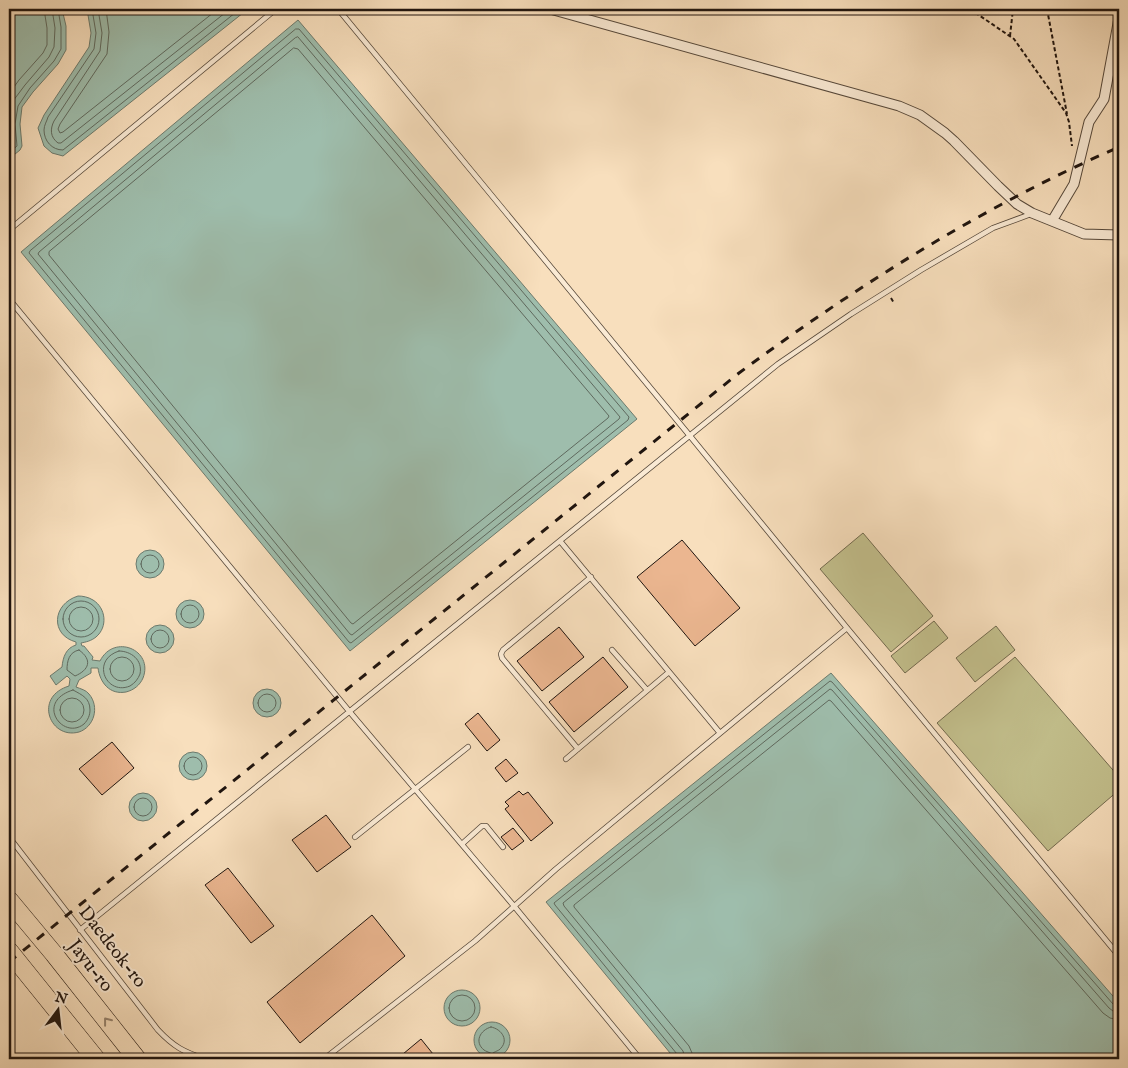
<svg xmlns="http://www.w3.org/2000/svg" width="1128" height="1068" viewBox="0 0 1128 1068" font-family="'IM FELL English',serif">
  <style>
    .green { fill: #c3c08d; stroke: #726a4e }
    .water { fill: #9ebdac; stroke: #6c7a6d }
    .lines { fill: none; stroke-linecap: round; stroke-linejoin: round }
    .shore { stroke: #5f695e; stroke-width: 1 }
    .building { fill: #ebb690; stroke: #20150f }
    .lane-casing { stroke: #56483a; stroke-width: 6 }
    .street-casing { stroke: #56483a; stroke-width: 11 }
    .highway-casing { stroke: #20150f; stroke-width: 19 }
    .path { stroke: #20150f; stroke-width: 2; stroke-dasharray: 4 2.5; stroke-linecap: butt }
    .lane { stroke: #faead4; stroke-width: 4.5 }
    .street { stroke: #faead4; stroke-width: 9 }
    .highway { stroke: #f8dfbd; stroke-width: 18 }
    .rail { stroke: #20150f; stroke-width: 3; stroke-dasharray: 9 9; stroke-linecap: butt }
    .oneway { stroke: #97846f }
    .labels { text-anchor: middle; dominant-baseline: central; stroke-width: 4; stroke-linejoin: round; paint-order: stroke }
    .street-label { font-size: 19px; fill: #20150f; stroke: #faead4 }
  </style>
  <rect width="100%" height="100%" fill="#f8dfbd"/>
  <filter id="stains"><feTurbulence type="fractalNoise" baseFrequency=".004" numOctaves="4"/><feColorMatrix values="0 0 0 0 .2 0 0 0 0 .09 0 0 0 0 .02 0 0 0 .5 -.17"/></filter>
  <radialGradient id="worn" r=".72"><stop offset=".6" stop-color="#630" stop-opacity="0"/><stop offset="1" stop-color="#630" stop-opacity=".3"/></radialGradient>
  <path class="green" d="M863 533 933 616 891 652 820 569Z
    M934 621 948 638 905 673 891 656Z
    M996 626 1015 650 975 682 956 658Z
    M1015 657 1119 777V790L1048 851 937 723Z"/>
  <path class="water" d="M9 9H62L66 26V50L58 64 33 92 22 107 20 124 22 146 20 150 9 159Z
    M87 9H248L63 156 52 153 44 146 38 128 44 115 89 47 91 33Z
    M298 20 637 419 350 651 21 252Z
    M136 564a14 14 0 1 1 28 0a14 14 0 1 1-28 0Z
    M78 596C83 596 88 597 93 600 106 608 108 627 96 637 91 641 86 642 81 643L82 646H84L93 657 92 660 100 661C114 633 154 650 143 678 140 685 134 690 126 692 110 695 100 683 98 668H91V673L79 680 76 687C81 689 86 690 89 694 100 707 94 727 79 732 50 740 33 697 69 686L70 679 67 676 56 685 50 676 62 667C63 657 66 648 76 645V642C50 635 52 604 78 596Z
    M176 614a14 14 0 1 1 28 0a14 14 0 1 1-28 0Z
    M146 639a14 14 0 1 1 28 0a14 14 0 1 1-28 0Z
    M831 673 1119 1003V1059H675L546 902Z
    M253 703a14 14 0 1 1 28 0a14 14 0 1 1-28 0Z
    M179 766a14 14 0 1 1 28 0a14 14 0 1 1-28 0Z
    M129 807a14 14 0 1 1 28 0a14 14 0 1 1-28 0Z
    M444 1008a18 18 0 1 1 36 0a18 18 0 1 1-36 0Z
    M474 1040a18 18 0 1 1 36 0a18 18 0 1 1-36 0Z"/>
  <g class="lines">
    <path class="shore" d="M92 9 96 33 94 49 48 117C47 121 44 125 44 130 44 141 52 150 63 150L240 9
      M98 9 102 33 100 51 54 121C50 129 50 137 58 143H61L230 9
      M106 9 109 32 107 54 60 124 58 129 60 133 63 132 218 9
      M296 29H299L629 417 628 420 351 643 349 642 29 253 30 251Z
      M298 37 620 417 619 419 352 635 350 634 38 254 39 252 295 38Z
      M294 48 298 49 609 416 608 418 353 624 351 623 49 255V252Z
      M9 94 19 80 43 53 47 45V28L44 9
      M9 121 13 101 25 85 49 57 54 47 55 28 52 9
      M9 153 17 146 15 124 18 106 30 88 54 61 61 49V27L58 9
      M141 564a9 9 0 1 1 18 0a9 9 0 1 1-18 0Z
      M63 619a18 18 0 1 1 36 0a18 18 0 1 1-36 0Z
      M181 614a9 9 0 1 1 18 0a9 9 0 1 1-18 0Z
      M69 619a12 12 0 1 1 24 0a12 12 0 1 1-24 0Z
      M151 639a9 9 0 1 1 18 0a9 9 0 1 1-18 0Z
      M79 650C93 660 89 670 75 676L67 670C67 661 69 652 79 650Z
      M119 651C131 651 143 660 140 674 138 679 135 683 130 686 106 696 90 660 119 651Z
      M110 669a12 12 0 1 1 24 0a12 12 0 1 1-24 0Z
      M73 690C82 695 90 698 90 710 90 715 88 720 84 724 63 741 34 702 73 690Z
      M258 703a9 9 0 1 1 18 0a9 9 0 1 1-18 0Z
      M60 710a12 12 0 1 1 24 0a12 12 0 1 1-24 0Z
      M184 766a9 9 0 1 1 18 0a9 9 0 1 1-18 0Z
      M134 807a9 9 0 1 1 18 0a9 9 0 1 1-18 0Z
      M449 1008a13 13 0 1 1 26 0a13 13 0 1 1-26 0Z
      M491 1027C502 1029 510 1041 499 1050 499 1050 492 1053 492 1054 491 1053 485 1051 484 1050 474 1042 480 1030 491 1027Z
      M679 1059 677 1054 555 905 554 903 830 681 832 682 1113 1004 1119 1006
      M685 1059 683 1051 564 906 563 903 830 689 832 690 1109 1008 1113 1011 1119 1012
      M693 1059 692 1053 689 1046 574 907V905L829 700 831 701 1103 1013 1110 1018 1119 1020"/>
  </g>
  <path class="building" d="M682 540 740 608 695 646 637 577Z
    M559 627 584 657 542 691 517 661Z
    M603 657 628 687 574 732 549 702Z
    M478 713 500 740 487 751 465 724Z
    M112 742 134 768 102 795 79 769Z
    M506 759 518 773 506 782 495 768Z
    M519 791 523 795 528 792 553 823 531 841 505 809 509 806 505 802Z
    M326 815 351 847 317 872 292 840Z
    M513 828 524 841 512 850 501 837Z
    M228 868 274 926 251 943 205 885Z
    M372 915 405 956 300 1043 267 1002Z
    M421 1039 437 1059H397Z"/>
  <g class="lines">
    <g class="lane-casing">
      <path id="lane" d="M338 9 690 436 847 628 1119 956
        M9 230 276 9
        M9 299 349 711 514 906 640 1059
        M560 541 720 733
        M612 650 647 690
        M578 749 502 658 501 654 503 650 591 577
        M566 759 669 672
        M9 837 158 1030C174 1047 184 1052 205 1059
        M355 837 468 747
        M462 844 482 826H486L503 847
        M80 930 778 364 851 314 921 270 993 228 1031 214
        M324 1059 475 941 556 869 847 628"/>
    </g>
    <g class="street-casing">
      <path id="street" d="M550 9 899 106 920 115 945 133 954 141 998 186 1017 204 1032 213 1084 234 1119 235
        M1052 221 1074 184 1089 122 1104 99 1119 18"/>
    </g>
    <g class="highway-casing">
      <path id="highway" d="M9 900 54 954 137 1059
        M9 951 96 1059"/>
    </g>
    <path class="path" d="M970 9 1014 39 1066 113 1069 122 1072 146
      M1047 9 1067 114
      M1010 36 1013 9
      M891 298 894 303
      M9 1048 20 1059"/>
    <use href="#lane" class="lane"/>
    <use href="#street" class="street"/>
    <use href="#highway" class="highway"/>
    <path class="rail" d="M9 962 739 373C858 285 984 206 1119 147"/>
  </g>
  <defs><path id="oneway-chevron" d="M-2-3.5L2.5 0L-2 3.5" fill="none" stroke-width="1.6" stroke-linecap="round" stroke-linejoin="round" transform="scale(1.25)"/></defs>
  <use class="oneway" href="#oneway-chevron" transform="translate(107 1021) rotate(-128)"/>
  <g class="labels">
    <g class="street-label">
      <text transform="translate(112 947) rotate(52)">Daedeok-ro</text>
      <text transform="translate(90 966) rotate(52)">Jayu-ro</text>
    </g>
  </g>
  <rect width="1128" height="1068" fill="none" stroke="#f8dfbd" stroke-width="30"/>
  <rect x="10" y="10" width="1108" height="1048" fill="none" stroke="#20150f" stroke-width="2.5"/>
  <rect x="15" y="15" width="1098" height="1038" fill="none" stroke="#20150f"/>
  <g transform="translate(58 1010) rotate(15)" stroke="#faead4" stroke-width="4" paint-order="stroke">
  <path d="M0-4L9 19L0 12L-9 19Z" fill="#20150f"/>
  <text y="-8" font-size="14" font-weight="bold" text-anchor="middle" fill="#20150f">N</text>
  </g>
  <rect width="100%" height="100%" filter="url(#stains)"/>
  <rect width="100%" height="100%" fill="url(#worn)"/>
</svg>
